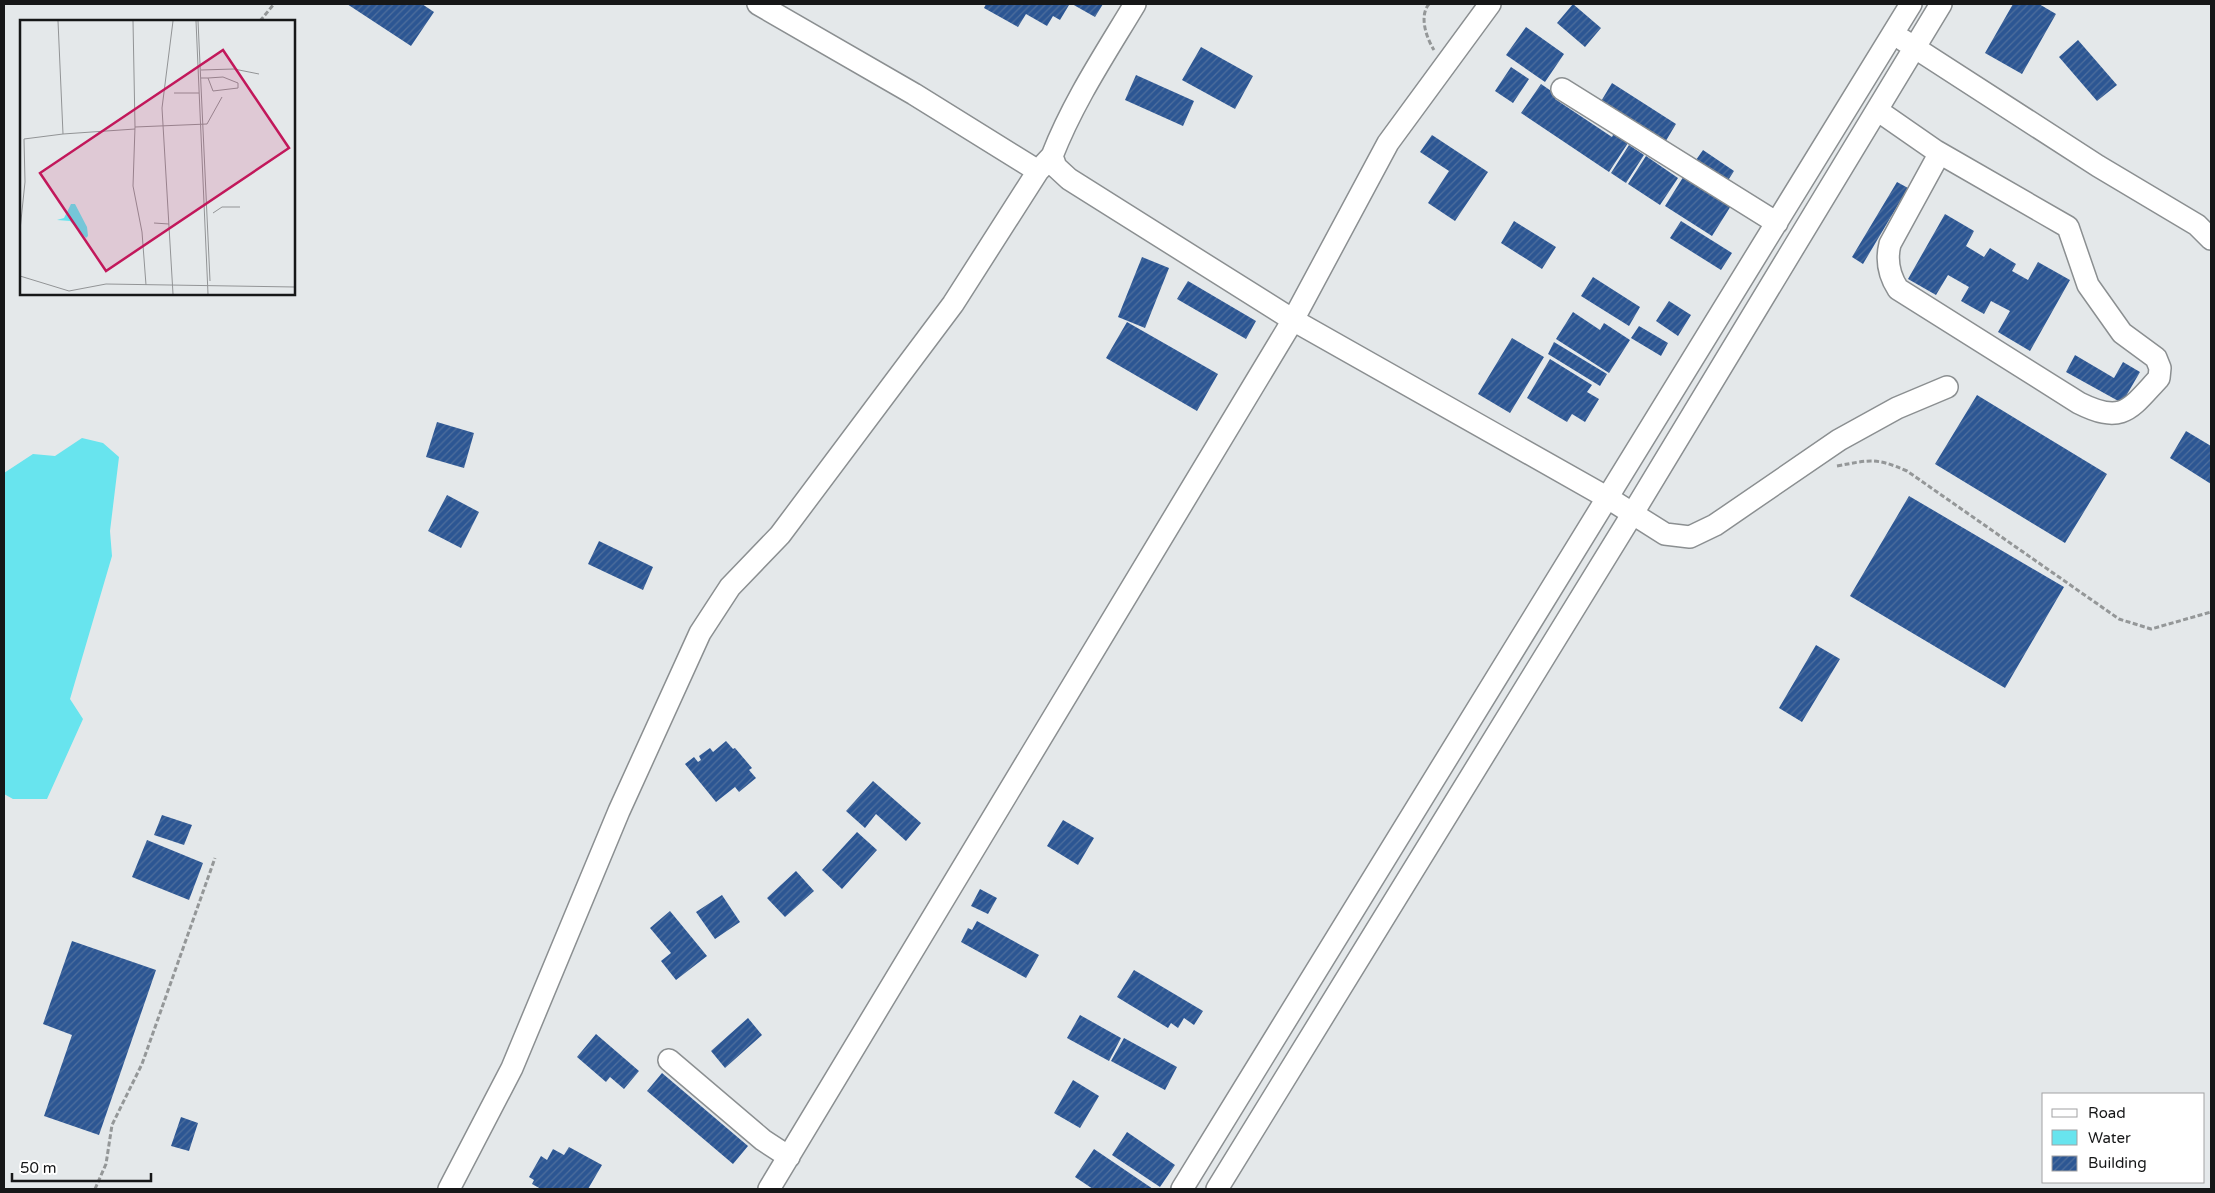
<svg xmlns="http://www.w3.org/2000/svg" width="2215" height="1193" viewBox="0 0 2215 1193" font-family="'Varela Round',sans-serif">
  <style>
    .water { fill: #68e4ee }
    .building { fill: url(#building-hatch) }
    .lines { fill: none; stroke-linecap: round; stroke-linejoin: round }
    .minor-casing { stroke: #8b8f91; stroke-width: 24 }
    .path { stroke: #949798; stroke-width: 3; stroke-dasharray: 5 2.5; stroke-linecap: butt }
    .minor { stroke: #fff; stroke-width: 21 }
    .inset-road { fill: none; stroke: #929496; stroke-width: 1 }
    .view { fill: #c2185b; fill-opacity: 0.15; stroke: #c2185b; stroke-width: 2.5 }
    .inset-edge { fill: none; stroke: #161718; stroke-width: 2.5 }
  </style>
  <defs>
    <pattern id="building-hatch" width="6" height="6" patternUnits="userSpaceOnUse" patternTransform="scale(1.25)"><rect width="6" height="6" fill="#2c5693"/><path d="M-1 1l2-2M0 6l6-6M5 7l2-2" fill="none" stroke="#4f6f9d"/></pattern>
  </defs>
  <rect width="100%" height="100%" fill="#e4e8ea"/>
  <path class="water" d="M82 438 103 443 119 457 110 531 112 556 70 699 83 719 47 799H13L4 794V473L33 454 55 456Z"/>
  <path class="building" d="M347 4H422L434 12 411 46Z
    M986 4H1067L1069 5 1060 20 1053 16 1047 26 1026 14 1018 27 984 8Z
    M1072 4H1103L1095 17Z
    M1573 4 1601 28 1585 47 1557 23Z
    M2013 4H2039L2056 14 2022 74 1985 53Z
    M1526 27 1564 54 1545 82 1506 55Z
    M2078 40 2117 85 2097 101 2059 57Z
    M1201 47 1253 76 1235 109 1182 80Z
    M1511 67 1529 79 1513 103 1495 91Z
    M1136 75 1194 101 1183 126 1125 100Z
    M1612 83 1676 124 1664 144 1600 103Z
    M1541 84 1557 95 1555 99 1612 137 1614 133 1628 143 1609 172 1521 113Z
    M1432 135 1488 172 1455 221 1428 203 1449 171 1420 152Z
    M1629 145 1644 155 1626 183 1611 173Z
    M1703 150 1734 171 1727 182 1696 160Z
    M1646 156 1678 178 1660 205 1628 184Z
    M1687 171 1734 201 1712 236 1665 206Z
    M1897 182 1908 188 1863 264 1852 257Z
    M1945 214 1974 231 1966 246 1984 257 1990 248 2016 264 2012 271 2028 280 2038 262 2070 280 2030 351 1998 332 2010 311 1991 301 1984 314 1961 301 1969 287 1948 275 1936 295 1908 279Z
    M1514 221 1556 247 1542 269 1501 243Z
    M1681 221 1732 253 1721 270 1670 238Z
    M1142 257 1169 268 1145 328 1118 317Z
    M1593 277 1640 307 1629 326 1581 296Z
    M1188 281 1256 321 1246 339 1177 299Z
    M1669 301 1691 315 1678 336 1656 321Z
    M1573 312 1600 330 1604 323 1630 340 1609 373 1556 339Z
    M1127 322 1218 374 1197 411 1106 358Z
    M1639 326 1668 343 1661 356 1631 338Z
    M1512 338 1544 357 1510 413 1478 394Z
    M1554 342 1607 374 1600 386 1548 354Z
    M2075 355 2114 378 2123 362 2140 372 2122 403 2066 372Z
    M1550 359 1592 385 1587 392 1599 399 1585 422 1572 414 1567 422 1527 398Z
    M1977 395 2107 474 2065 543 1935 464Z
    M437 422 474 433 464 468 426 457Z
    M2186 431 2211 446V484L2170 458Z
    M447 495 479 512 461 548 428 531Z
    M1909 496 2064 587 2005 688 1850 596Z
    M599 541 653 567 643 590 588 564Z
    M1816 645 1840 659 1802 722 1779 708Z
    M726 741 733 749 735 748 752 768 749 770 756 778 739 792 735 787 716 802 685 764 694 757 698 762 701 760 699 756 710 748 713 752Z
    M873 781 921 823 906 841 876 814 865 828 846 811Z
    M162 815 192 825 184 845 154 835Z
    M1063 820 1094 838 1078 865 1047 846Z
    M857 832 877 850 842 889 822 870Z
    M147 840 203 863 189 900 132 877Z
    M796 871 814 891 785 917 767 898Z
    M980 889 997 898 988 914 971 906Z
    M722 895 740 922 715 939 696 912Z
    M670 911 707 956 676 980 661 961 671 953 650 928Z
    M977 921 1039 955 1026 978 961 942 968 928 972 930Z
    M72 941 156 970 99 1135 44 1116 72 1035 43 1024Z
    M1134 970 1203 1011 1194 1025 1184 1018 1178 1028 1171 1023 1168 1028 1117 997Z
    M1080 1015 1121 1038 1109 1061 1067 1038Z
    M748 1018 762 1035 725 1068 711 1051Z
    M596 1034 639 1071 624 1089 610 1077 606 1082 577 1057Z
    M1124 1038 1177 1067 1165 1090 1111 1061Z
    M662 1073 748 1146 733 1164 647 1091Z
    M1073 1080 1099 1096 1080 1128 1054 1113Z
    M181 1117 198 1123 189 1151 171 1146Z
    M1127 1132 1175 1165 1160 1187 1112 1155Z
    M569 1147 602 1165 588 1189H541L532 1184 534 1180 529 1177 541 1156 547 1160 553 1149 564 1155Z
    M1094 1149 1153 1189H1093L1075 1177Z"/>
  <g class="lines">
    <g class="minor-casing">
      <path id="minor" d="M758 4 914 94 1038 171
        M1135 4C1105 54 1073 102 1052 156L1056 167 1069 179 1293 320 1608 498 1665 534 1690 537 1715 525 1839 440 1897 408 1947 387
        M1903 40 2098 166 2197 225 2211 239
        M1562 89 1777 223
        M1877 110 1936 151 1937 158 1890 244C1886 260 1889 275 1898 289L2079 403C2123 425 2130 409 2159 378L2160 368 2156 358 2122 333 2088 285 2068 227 1936 151
        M669 1060 763 1140 789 1157
        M449 1189 512 1068 619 811 700 633 730 587 780 535 953 304 1038 171 1052 156
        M769 1189 1293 320 1388 143 1490 4
        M1182 1189 1911 4
        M1217 1189 1633 513 1941 4"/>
    </g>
    <path class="path" d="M1429 4C1419 16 1426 37 1434 50
      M260 21 274 4
      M1837 466C1870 460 1875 457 1907 471L2119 619 2151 629 2211 612
      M95 1189 106 1164 112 1125 142 1064 215 858"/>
    <use href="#minor" class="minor"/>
  </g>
  <g transform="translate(20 20)">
    <rect width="275" height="275" fill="#e4e8ea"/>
    <path d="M51 184H55L67 207 68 216 66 218 50 201 37 200 44 198Z" fill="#68e4ee"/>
    <path class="inset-road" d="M113 1 115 107 187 104 202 77M176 1 188 274M178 1 190 261M181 50 214 49 239 54M181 58H188L193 71 218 68V63L203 57 188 58M154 73H179M115 107 113 166 122 212 126 265M43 114 115 109M193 193 202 187H220M134 203 149 204M0 210 5 162 4 119 43 114 38 1M0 256 49 271 86 264 275 267M153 274 142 88 153 1"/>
    <path class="view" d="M203 30 269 128 86 251 20 153Z"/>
    <rect width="275" height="275" class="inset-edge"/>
  </g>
  <rect width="2215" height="1193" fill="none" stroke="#161718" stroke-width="10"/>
  <rect x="2042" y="1093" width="162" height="90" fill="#ffffff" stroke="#a2a2a3"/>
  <rect x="2052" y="1109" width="25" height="8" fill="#ffffff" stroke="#a2a2a3"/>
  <text x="2088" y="1118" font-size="15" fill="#161718">Road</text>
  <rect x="2052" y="1130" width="25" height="15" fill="#68e4ee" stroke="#a2a2a3"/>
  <text x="2088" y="1143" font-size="15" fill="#161718">Water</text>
  <rect x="2052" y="1156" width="25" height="15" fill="url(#building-hatch)" stroke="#a2a2a3"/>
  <text x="2088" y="1168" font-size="15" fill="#161718">Building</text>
  <path d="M12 1173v8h139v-8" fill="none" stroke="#161718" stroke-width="2.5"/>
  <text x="20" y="1173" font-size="15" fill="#161718" stroke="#ffffff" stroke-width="4" paint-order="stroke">50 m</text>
</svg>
